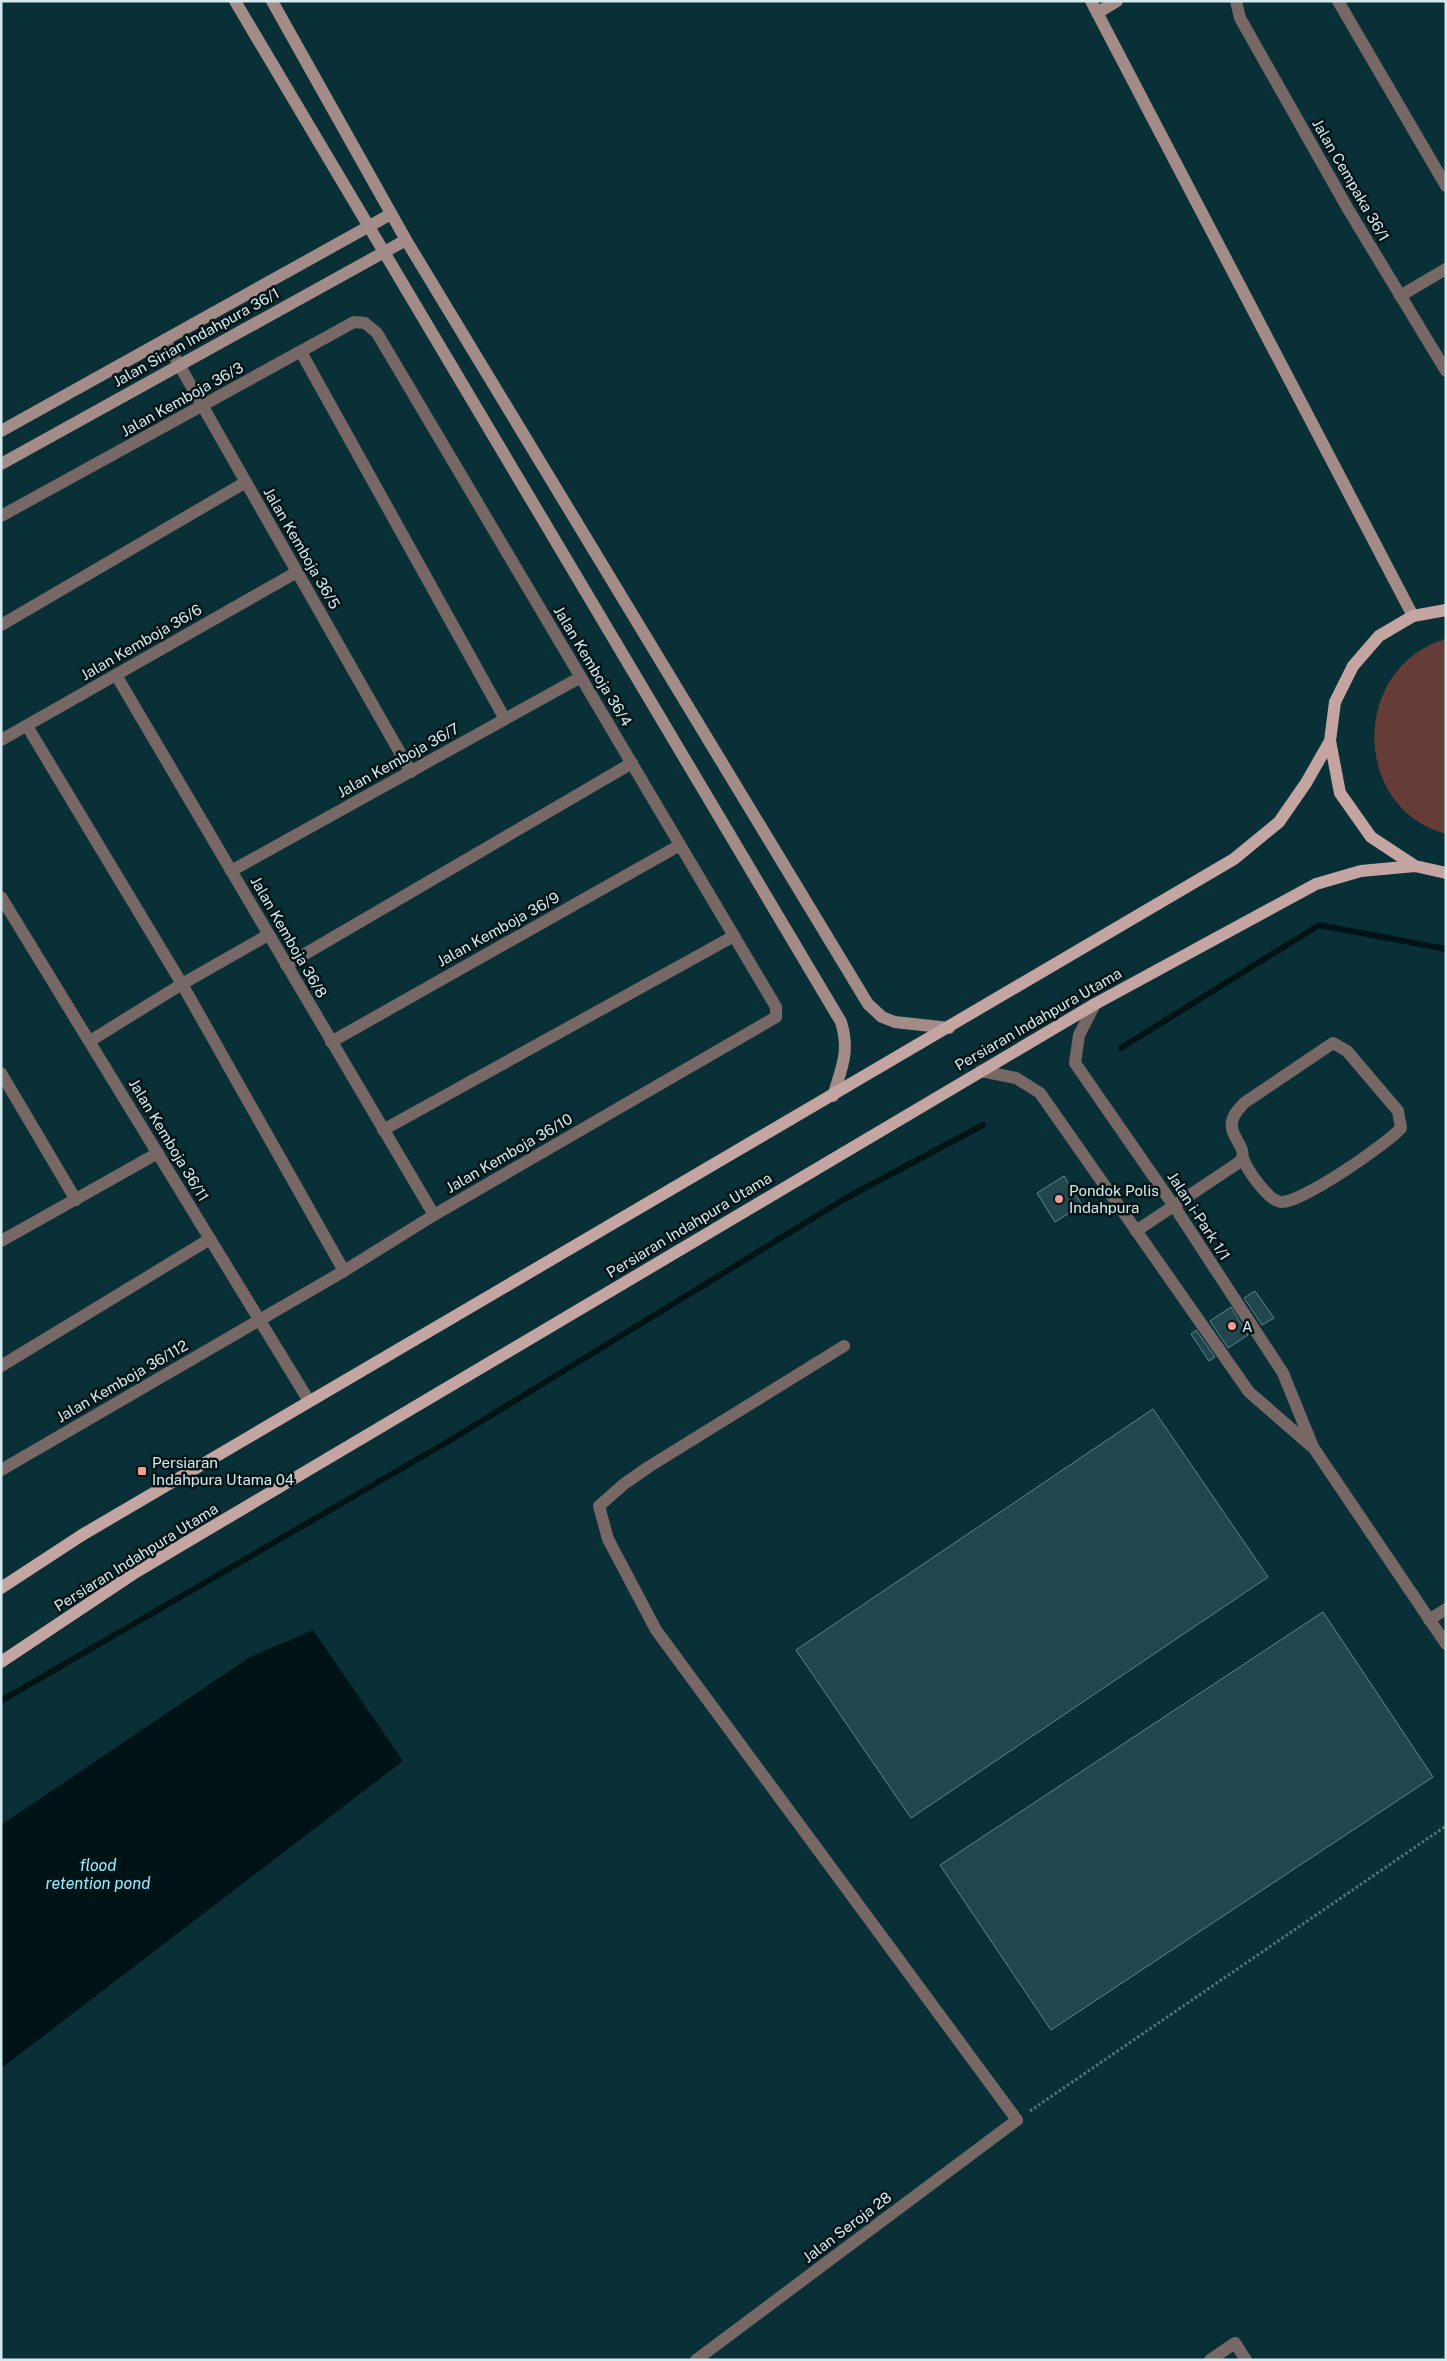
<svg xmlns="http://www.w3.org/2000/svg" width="1447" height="2361" viewBox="0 0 1447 2361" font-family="'Public Sans',sans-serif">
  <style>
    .green { fill: #663c38 }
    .water { fill: #001317 }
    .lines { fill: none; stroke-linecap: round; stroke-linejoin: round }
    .stream { stroke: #001317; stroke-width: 6 }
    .building { fill: #21464d; stroke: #5f858d }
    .path { stroke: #55757a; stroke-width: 3; stroke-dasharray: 2.5 2.5; stroke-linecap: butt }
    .lane { stroke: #776866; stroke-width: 12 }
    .street { stroke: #776866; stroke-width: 12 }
    .secondary { stroke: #a38b88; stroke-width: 12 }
    .primary { stroke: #c5a5a1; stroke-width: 12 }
    .poi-dot { fill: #f59c92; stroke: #061518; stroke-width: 2 }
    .labels { text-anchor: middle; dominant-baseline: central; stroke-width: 5; stroke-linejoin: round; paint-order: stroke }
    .street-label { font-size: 15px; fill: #d6eaee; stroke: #061518 }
    .poi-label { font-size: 15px; fill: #d6eaee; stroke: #061518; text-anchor: start }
    .water-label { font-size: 16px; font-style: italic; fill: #9aecfc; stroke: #061518 }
  </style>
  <rect width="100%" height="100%" fill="#083036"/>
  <path class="green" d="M1446 639V834C1350 808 1351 666 1446 639Z"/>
  <path class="water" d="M313 1630 403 1761 3 2067 1 2065V1825L250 1657Z"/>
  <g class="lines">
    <path class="stream" d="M1121 1048 1319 925 1446 949
      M1 1701 454 1438 846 1198 983 1125"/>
  </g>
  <path class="building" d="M1064 1176 1082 1205 1055 1222 1037 1193Z
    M1255 1291 1274 1318 1262 1325 1244 1298Z
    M1231 1307 1248 1335 1228 1348 1210 1321Z
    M1196 1330 1215 1357 1209 1361 1191 1334Z
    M1153 1409 1268 1577 911 1818 796 1650Z
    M1323 1612 1433 1777 1051 2030 940 1865Z"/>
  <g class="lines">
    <path class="path" d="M1030 2111 1446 1826"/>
    <path class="lane" d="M1338 1 1446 186
      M1400 296 1446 269
      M301 352 505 719
      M1 625 246 482
      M27 726 182 984 344 1271
      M286 965 632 763
      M90 1041 182 984 268 935
      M1333 1043 1347 1051 1398 1111 1401 1128C1387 1144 1303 1202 1282 1202 1269 1202 1247 1170 1243 1158 1242 1155 1243 1152 1242 1150 1239 1141 1230 1133 1232 1122 1233 1114 1239 1109 1244 1103Z
      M1 1073 76 1200
      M383 1130 734 936
      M1136 1231 1238 1163 1243 1158
      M844 1346 650 1466 624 1484 599 1506 608 1539 656 1630 1017 2120
      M1 1366 210 1239
      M1429 1620 1446 1609
      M1210 2360 1235 2343 1246 2360"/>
    <path class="street" d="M1236 1 1240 18 1348 209 1446 371
      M165 340 411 772
      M1 516 354 322 365 323 377 333 776 1007V1017L434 1215 344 1271 1 1470
      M116 675 434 1215
      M1 740 297 572
      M231 871 581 677
      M1 897 309 1401
      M1095 1004 1079 1035 1075 1063 1174 1206 1283 1373 1313 1447 1446 1644
      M331 1042 680 845
      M981 1071 1016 1078 1040 1093 1249 1392 1311 1446
      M1 1241 158 1153
      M696 2360 1017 2120"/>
    <path class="secondary" d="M235 1 841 1022C850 1051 842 1067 833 1096
      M272 1 406 240 868 1004 882 1017 895 1022 949 1028
      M1091 1 1413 616
      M1097 13 1117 1
      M1 431 391 214
      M1 464 406 240"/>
    <path class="primary" d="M1446 610 1413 616 1379 636 1353 666 1335 702 1330 741 1340 793 1371 837 1415 866 1446 873
      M1 1588 82 1535 1234 859 1279 822 1306 783 1330 741
      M1 1662 136 1572 1095 1004 1316 884 1361 871 1415 866"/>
  </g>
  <g class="poi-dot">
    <circle cx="1059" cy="1199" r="5"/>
    <circle cx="1232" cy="1326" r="5"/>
    <rect x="137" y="1466" width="10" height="10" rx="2.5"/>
  </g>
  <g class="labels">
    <g class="street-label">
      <text transform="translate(1351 180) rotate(60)">Jalan Cempaka 36/1</text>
      <text transform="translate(196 337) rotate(-29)">Jalan Sirian Indahpura 36/1</text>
      <text transform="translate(182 399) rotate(-29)">Jalan Kemboja 36/3</text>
      <text transform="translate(302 548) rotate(60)">Jalan Kemboja 36/5</text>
      <text transform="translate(141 642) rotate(-30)">Jalan Kemboja 36/6</text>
      <text transform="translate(593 666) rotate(59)">Jalan Kemboja 36/4</text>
      <text transform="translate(398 760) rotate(-29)">Jalan Kemboja 36/7</text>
      <text transform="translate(498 929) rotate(-29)">Jalan Kemboja 36/9</text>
      <text transform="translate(289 937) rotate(60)">Jalan Kemboja 36/8</text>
      <text transform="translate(1038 1019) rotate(-30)">Persiaran Indahpura Utama</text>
      <text transform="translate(169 1140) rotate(59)">Jalan Kemboja 36/11</text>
      <text transform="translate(509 1153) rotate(-30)">Jalan Kemboja 36/10</text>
      <text transform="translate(1199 1216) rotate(57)">Jalan i-Park 1/1</text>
      <text transform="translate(689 1225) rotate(-31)">Persiaran Indahpura Utama</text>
      <text transform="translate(122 1381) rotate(-30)">Jalan Kemboja 36/112</text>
      <text transform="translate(136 1557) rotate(-32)">Persiaran Indahpura Utama</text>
      <text transform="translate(847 2227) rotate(-37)">Jalan Seroja 28</text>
    </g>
    <g class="poi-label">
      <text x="1069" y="1190">Pondok Polis<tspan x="1069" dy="17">Indahpura</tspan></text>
      <text x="1242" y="1326">A</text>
      <text x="152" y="1462">Persiaran<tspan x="152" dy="17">Indahpura Utama 04</tspan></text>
    </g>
    <g class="water-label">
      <text x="98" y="1865">flood<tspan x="98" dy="18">retention pond</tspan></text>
    </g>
  </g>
  <rect width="1447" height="2361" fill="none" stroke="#d6eaee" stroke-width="5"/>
</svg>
